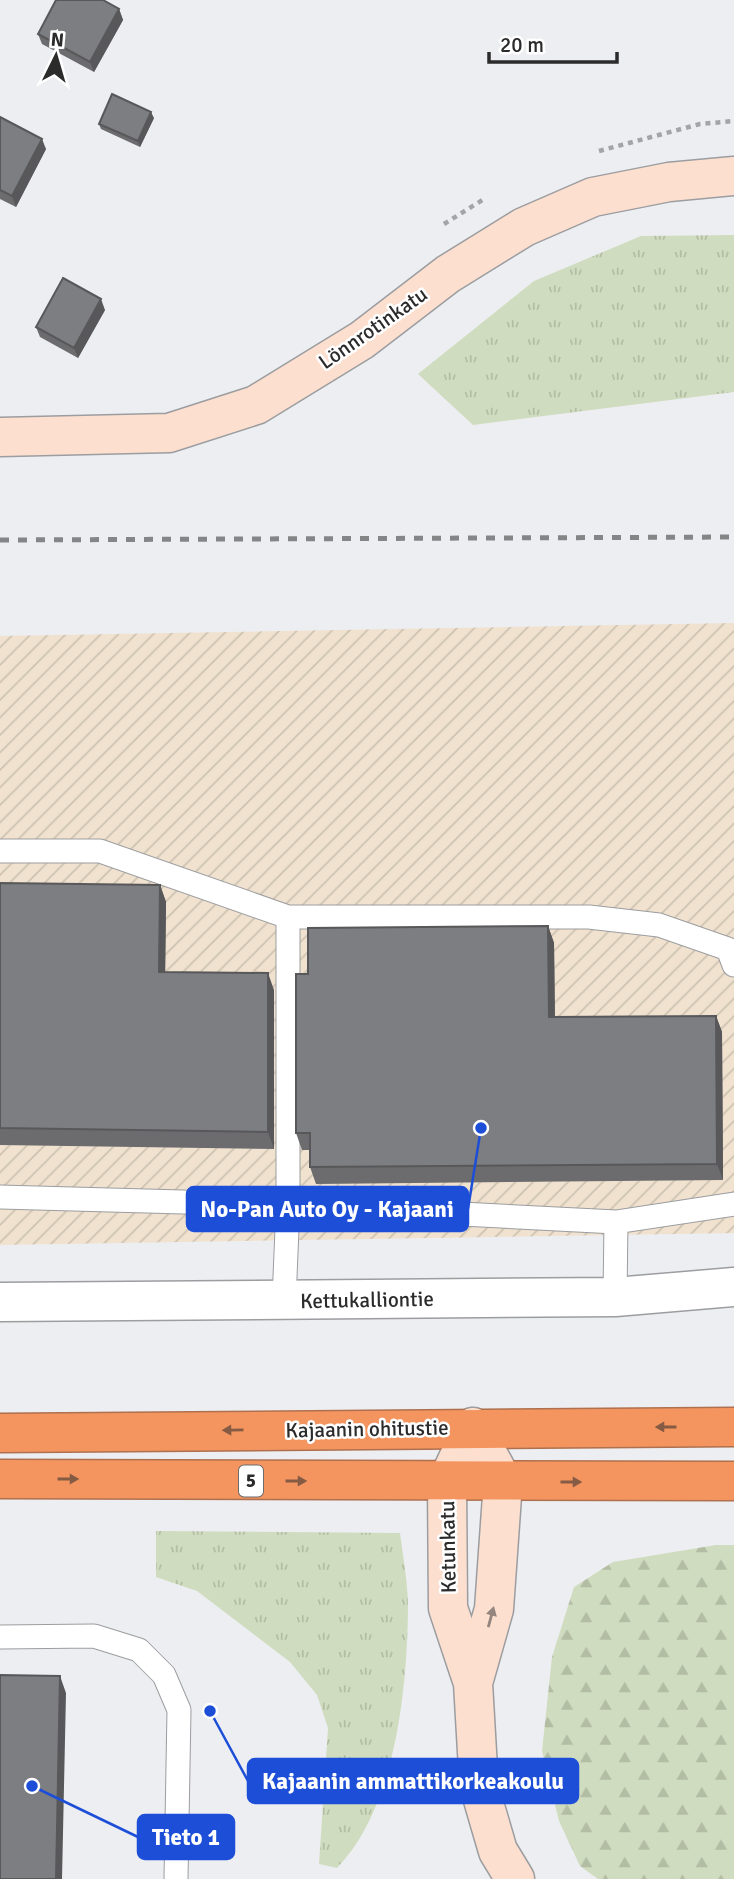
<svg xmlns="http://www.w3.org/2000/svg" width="734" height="1879" viewBox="0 0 734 1879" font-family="Signika,sans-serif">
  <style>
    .industrial { fill: url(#industrial-furrows) }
    .grass { fill: url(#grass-tufts) }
    .forest { fill: url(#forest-firs) }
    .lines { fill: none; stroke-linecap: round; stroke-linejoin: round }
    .lane-casing { stroke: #9c9da0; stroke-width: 25 }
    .street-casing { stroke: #9c9da0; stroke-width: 41 }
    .secondary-casing { stroke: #9c9da0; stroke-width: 41 }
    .highway-casing { stroke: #ae704e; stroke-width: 41 }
    .path { stroke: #a3a4a6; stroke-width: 4.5; stroke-dasharray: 5 5; stroke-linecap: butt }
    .lane { stroke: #fff; stroke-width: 23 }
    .street { stroke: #fff; stroke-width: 38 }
    .secondary { stroke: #fcdfcf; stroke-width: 38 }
    .highway { stroke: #f49560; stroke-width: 38 }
    .rail { stroke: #848587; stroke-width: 5; stroke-dasharray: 9 9; stroke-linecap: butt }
    .wall { fill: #6c6c6f }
    .shaded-wall { fill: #58585a }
    .building { fill: #7d7e81; stroke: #58585a; stroke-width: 2 }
    .oneway { fill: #855b43 }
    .oneway2 { fill: #94857e }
    .labels { text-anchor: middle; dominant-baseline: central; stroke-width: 5; stroke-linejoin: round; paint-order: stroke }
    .shield { fill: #fff; stroke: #6b6b6b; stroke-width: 2 }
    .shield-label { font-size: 19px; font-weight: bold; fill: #2b2b2c }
    .street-label { font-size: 21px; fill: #2b2b2c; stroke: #fff }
    .leader { fill: none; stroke: #1d4ed8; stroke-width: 2.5 }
    .callout-dot { fill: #1d4ed8; stroke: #fff; stroke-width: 2.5 }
    .callout { fill: #1d4ed8; stroke: #1d4ed8; stroke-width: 2.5 }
    .callout-label { font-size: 23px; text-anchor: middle; font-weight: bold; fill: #fff }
  </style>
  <defs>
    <pattern id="industrial-furrows" width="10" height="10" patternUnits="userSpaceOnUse" patternTransform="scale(1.75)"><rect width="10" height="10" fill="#f0e2cf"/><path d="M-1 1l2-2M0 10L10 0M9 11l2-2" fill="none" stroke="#cec2b2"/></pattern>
    <pattern id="grass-tufts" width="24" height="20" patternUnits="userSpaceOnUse" patternTransform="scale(1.75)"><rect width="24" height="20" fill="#d0dcbf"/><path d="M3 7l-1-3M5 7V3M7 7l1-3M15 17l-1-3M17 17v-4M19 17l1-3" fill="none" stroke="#b3bda4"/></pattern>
    <pattern id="forest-firs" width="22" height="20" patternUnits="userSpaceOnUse" patternTransform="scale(1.75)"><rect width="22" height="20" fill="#d0dcbf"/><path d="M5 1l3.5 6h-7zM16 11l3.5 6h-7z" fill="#b3bda4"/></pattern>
  </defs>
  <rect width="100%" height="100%" fill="#edeef1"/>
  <path class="industrial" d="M734 623V1233L0 1245V636Z"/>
  <path class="grass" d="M734 235V392L473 425 418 374 534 281 641 236Z
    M156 1531 400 1533C403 1557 408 1583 408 1608 407 1690 396 1807 337 1868L319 1864 328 1728 317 1695 290 1662 197 1591 156 1577Z"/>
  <path class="forest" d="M716 1545H734V1879H598L580 1866 559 1821 542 1751 552 1657 574 1587 613 1562Z"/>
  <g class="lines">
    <g class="lane-casing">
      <path id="lane" d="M0 851H100L288 917H589L659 925 728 949 734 965
        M0 1197 288 1205 616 1222
        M615 1297 616 1222 734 1204
        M284 1301 288 1205V917
        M0 1637 94 1636 139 1650 164 1675 179 1710 176 1879"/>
    </g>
    <g class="street-casing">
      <path id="street" d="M0 1302 615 1297 734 1287"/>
    </g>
    <g class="secondary-casing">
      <path id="secondary" d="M0 437 169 433 256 405 362 340 448 274 524 227 593 197 669 182 734 176
        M473 1427 447 1482 448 1608 473 1683 479 1786 498 1851 515 1879
        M473 1683 494 1609 503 1482 473 1427"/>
    </g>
    <g class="highway-casing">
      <path id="highway" d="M0 1433 734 1427
        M0 1479 734 1481"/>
    </g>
    <path class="path" d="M599 151 700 124 734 121
      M444 224 484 199"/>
    <use href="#lane" class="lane"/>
    <use href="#street" class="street"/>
    <use href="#secondary" class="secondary"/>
    <use href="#highway" class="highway"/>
    <path class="rail" d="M0 540 734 537"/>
  </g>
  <path class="wall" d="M119 9 123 20 94 72 42 44 38 34Z
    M0 117 46 149 16 207 0 199Z
    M154 118 140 147 101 129 99 124Z
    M105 310 78 358 40 337 36 327Z
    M0 883 160 885 166 902 165 972 274 990V1149L0 1145Z
    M548 926 554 943 555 1017 716 1016 722 1032 723 1180 316 1184 310 1167V1150H302L296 1133 308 974Z"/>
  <path class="shaded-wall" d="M119 9 123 20 94 72 90 62Z
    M151 112 154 118 140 147 138 141Z
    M42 139 46 149 16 207 12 196Z
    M101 299 105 310 78 358 74 348Z
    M160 885 166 902 165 989 159 972Z
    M548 926 554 943 555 1033 549 1017Z
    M268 973 274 990V1149L268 1132Z
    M716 1016 722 1032 723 1180 717 1164Z
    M60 1676 66 1693 62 1879H56Z"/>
  <path class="building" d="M56 0H103L119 9 90 62 38 34Z
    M112 94 151 112 138 141 99 124Z
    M0 117 42 139 12 196 0 190Z
    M63 278 101 299 74 348 36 327Z
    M0 883 160 885 159 972 268 973V1132L0 1128Z
    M548 926 549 1017 716 1016 717 1164 310 1167V1133H296V974H308V928Z
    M0 1675 60 1676 56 1879H0Z"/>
  <defs><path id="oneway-solid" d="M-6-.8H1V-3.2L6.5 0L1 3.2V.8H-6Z" transform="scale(1.75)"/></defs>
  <g class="oneway">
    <use href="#oneway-solid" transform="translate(666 1427) rotate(180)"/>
    <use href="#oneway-solid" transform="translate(233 1430) rotate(179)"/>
    <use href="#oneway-solid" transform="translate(68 1479)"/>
    <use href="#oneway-solid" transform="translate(296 1481)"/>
    <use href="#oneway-solid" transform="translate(571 1482)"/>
  </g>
  <use class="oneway2" href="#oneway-solid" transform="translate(491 1617) rotate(-75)"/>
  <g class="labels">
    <rect class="shield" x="239" y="1465.5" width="24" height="31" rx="5"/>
    <g class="shield-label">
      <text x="251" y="1481">5</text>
    </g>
    <g class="street-label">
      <text transform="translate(373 328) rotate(-35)">Lönnrotinkatu</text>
      <text transform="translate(367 1300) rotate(-1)">Kettukalliontie</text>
      <text transform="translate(367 1429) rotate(-1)">Kajaanin ohitustie</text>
      <text transform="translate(448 1547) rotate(-91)">Ketunkatu</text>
    </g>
  </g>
  <path class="leader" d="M481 1128L468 1209M210 1711L248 1781M32 1786L138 1837"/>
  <g class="callout-dot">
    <circle cx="481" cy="1128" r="7"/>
    <circle cx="210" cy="1711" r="7"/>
    <circle cx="32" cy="1786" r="7"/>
  </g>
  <g class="callout">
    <rect x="187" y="1187" width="281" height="44" rx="7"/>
    <rect x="248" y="1759" width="330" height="44" rx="7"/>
    <rect x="138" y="1815" width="96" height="44" rx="7"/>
  </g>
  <g class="callout-label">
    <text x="327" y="1217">No-Pan Auto Oy - Kajaani</text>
    <text x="413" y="1789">Kajaanin ammattikorkeakoulu</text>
    <text x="186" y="1845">Tieto 1</text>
  </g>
  <g transform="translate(56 56) rotate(5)" stroke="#ffffff" stroke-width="5" paint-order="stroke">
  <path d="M0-5L12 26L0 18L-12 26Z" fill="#2b2b2c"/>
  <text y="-10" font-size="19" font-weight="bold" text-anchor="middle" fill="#2b2b2c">N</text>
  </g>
  <path d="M489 52v10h128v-10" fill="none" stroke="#2b2b2c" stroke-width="3.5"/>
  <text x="500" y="52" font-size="21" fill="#2b2b2c" stroke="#ffffff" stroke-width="5" paint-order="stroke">20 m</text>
</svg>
